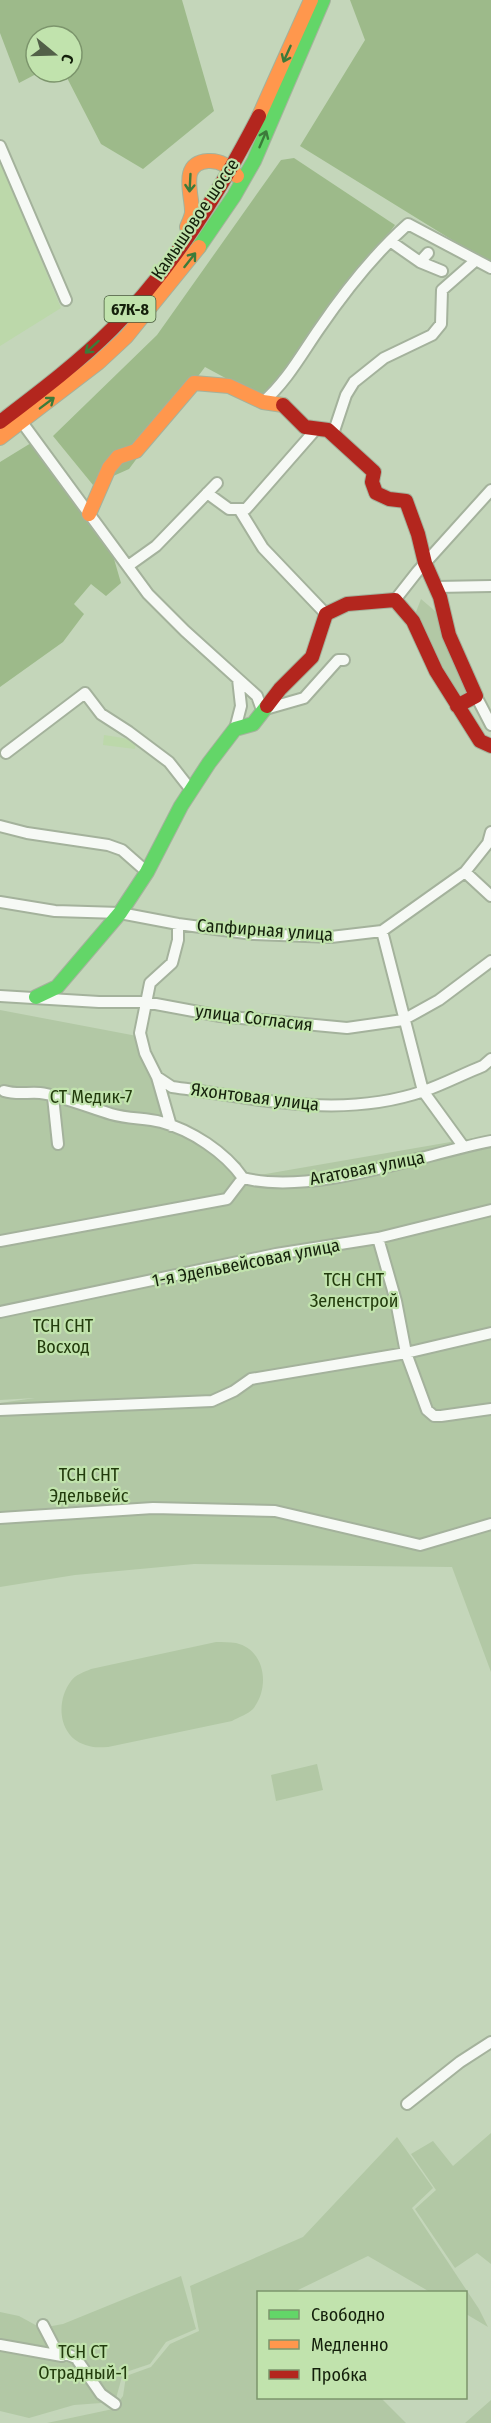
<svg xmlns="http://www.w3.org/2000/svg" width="491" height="2423" viewBox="0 0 491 2423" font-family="'Fira Sans Condensed',sans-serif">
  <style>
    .built { fill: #bcd8aa }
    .green { fill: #b2c8a5 }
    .forest { fill: #9dba8a }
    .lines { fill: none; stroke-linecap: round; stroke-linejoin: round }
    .street-casing { stroke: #a4b29c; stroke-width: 14 }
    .fast-casing { stroke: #a4b29c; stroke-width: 16 }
    .slow-casing { stroke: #a4b29c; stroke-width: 16 }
    .jam-casing { stroke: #a4b29c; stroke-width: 16 }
    .street { stroke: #f6f9f5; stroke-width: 10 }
    .fast { stroke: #63d668; stroke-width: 14 }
    .slow { stroke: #ff974d; stroke-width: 14 }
    .jam { stroke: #b3261e; stroke-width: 14 }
    .oneway { stroke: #3c7b3a }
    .labels { text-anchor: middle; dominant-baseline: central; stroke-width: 4.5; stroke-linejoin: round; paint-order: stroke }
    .shield { fill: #c1e3ad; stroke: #485a3c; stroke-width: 1.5 }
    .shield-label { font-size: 16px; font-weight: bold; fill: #14200b }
    .street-label { font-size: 18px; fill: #14200b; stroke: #c1e3ad }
    .park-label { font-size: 18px; fill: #223b0c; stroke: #c1e3ad }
  </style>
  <rect width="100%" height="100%" fill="#c4d6ba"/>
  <path class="built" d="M0 161 61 308 0 346Z
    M104 735 136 740 135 749 103 745Z"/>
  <path class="green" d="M421 599 435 611 471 692 459 700 414 617Z
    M0 1010 137 1036 174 1120 206 1139 241 1163 243 1178 491 1135V1672L452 1567 194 1564 75 1575 0 1587V1403L35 1398 0 1400Z
    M216 1642C222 1642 230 1642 236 1643 266 1650 270 1688 253 1709 248 1714 239 1717 232 1721L108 1747C102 1747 94 1748 89 1746 58 1739 55 1702 71 1681 75 1675 84 1672 91 1669Z
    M317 1764 323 1790 276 1801 271 1775Z
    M491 2133V2264L477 2253 455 2268 415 2209 436 2190 411 2154 433 2141 453 2166Z
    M397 2137 433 2188 412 2208 479 2309 488 2327 466 2314V2292H430L368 2256 294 2292H258V2398H381L406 2423H47L113 2409 123 2396 126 2376 151 2367 170 2344 199 2331 190 2286 303 2237Z
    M181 2276 196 2329 166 2342 150 2364 123 2373 115 2402 74 2405 29 2418 0 2411V2312L19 2316 41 2328 63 2324Z
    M491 2400V2423H465Z"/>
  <path class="forest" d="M0 0H182L214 111 143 169 101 144 64 72H72V36H36V72H40L19 83 0 33Z
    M350 0H491V264L300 146 365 40Z
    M294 158 395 225 266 400 205 367 129 469 93 485 53 436 157 335 281 160Z
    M31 443 112 552 121 583 106 596 91 584 74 604 84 614 63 642 0 687V462Z"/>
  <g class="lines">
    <g class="street-casing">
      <path id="street" d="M0 146 66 300
        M390 241 420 262 442 271
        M420 262 428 253
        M263 402C287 381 301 355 319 329 345 291 374 254 408 224L491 268
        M21 421 148 594 185 631 257 696 262 710 304 698 338 660H344
        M333 434 346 395 354 382 384 358 432 335 441 324 442 290 475 261
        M207 493 229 509H246L317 428
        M239 509 263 548 326 614
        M128 566 156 546 217 483
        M436 587 491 586
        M395 600 417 572 491 490
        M476 696 491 725
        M235 729 241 706 238 679
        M6 753 85 693 101 714 129 732 169 762 191 790
        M0 826 27 833 108 845 122 850 147 872
        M465 872 491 896
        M0 902 55 911 120 913 178 924 253 934 331 937 382 931 465 872 488 843 491 832
        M382 931 423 1091 463 1146
        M0 996 99 1002H145L220 1016 347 1028 403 1020 439 1000 491 961
        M157 1077 172 1087C256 1098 340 1120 424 1091 444 1084 463 1074 483 1066L491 1059
        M4 1091C17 1095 27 1092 40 1093 59 1095 91 1108 111 1114 128 1119 145 1118 161 1122 191 1130 225 1152 243 1178
        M53 1097 58 1144
        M171 1126 157 1077 145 1053 140 1033 150 983 172 963 178 940V924
        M243 1178C313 1196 420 1155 491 1141
        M378 1238 396 1301 406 1353 427 1410 434 1416H441L491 1409
        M0 1241 227 1199 243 1178
        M0 1312 276 1254 378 1238 491 1210
        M0 1410 212 1401 234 1391 251 1379 406 1353 491 1333
        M0 1518 153 1508 275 1511 420 1545 491 1524
        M407 2104 460 2062 491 2042
        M43 2325 56 2350 76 2358 101 2394 115 2404
        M0 2345 62 2356"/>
    </g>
    <g class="fast-casing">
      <path id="fast" d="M199 247 234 196 254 161 323 0
        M36 997 57 987 120 913 147 872 181 806 209 763 235 729 253 724 267 706"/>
    </g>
    <g class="slow-casing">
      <path id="slow" d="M259 116 311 0
        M187 227C189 222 191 218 192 213 193 196 178 163 208 161 220 160 230 167 237 176
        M0 438 98 363 126 337 199 247
        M89 514 109 468 118 457 136 451 194 383 229 386 263 402 283 405"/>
    </g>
    <g class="jam-casing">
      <path id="jam" d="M283 405 305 427 328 430 374 472 372 482 376 493 389 499 406 501 418 534 425 563 440 597 449 635 476 696 457 706
        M0 422C38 393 78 363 112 329 174 267 219 193 259 116
        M267 706 280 689 312 657 326 614 347 604 395 600 413 621 436 671 480 741 491 746"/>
    </g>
    <use href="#street" class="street"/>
    <use href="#fast" class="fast"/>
    <use href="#slow" class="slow"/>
    <use href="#jam" class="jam"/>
  </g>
  <defs><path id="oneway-shaft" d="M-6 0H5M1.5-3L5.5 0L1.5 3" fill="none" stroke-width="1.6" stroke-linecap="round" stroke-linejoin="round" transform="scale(1.5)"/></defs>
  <g class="oneway">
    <use href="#oneway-shaft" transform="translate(287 54) rotate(114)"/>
    <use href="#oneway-shaft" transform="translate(263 139) rotate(-67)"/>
    <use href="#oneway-shaft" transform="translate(190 183) rotate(93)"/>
    <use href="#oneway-shaft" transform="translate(190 260) rotate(-52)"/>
    <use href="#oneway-shaft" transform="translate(92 347) rotate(138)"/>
    <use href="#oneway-shaft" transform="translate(47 403) rotate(-37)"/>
  </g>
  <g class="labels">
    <rect class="shield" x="104.5" y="296" width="51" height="26" rx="4.5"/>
    <g class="shield-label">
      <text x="130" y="309">67К-8</text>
    </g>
    <g class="street-label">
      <text transform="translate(195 219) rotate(-56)">Камышовое шоссе</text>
      <text transform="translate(265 930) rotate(4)">Сапфирная улица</text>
      <text transform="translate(254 1018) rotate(7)">улица Согласия</text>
      <text transform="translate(255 1097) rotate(7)">Яхонтовая улица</text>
      <text transform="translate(367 1168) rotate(-11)">Агатовая улица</text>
      <text transform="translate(246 1263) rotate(-11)">1-я Эдельвейсовая улица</text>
    </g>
    <g class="park-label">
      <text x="91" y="1097">СТ Медик-7</text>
      <text x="354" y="1280">ТСН СНТ<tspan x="354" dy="21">Зеленстрой</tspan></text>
      <text x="63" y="1326">ТСН СНТ<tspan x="63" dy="21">Восход</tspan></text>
      <text x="89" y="1475">ТСН СНТ<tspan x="89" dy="21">Эдельвейс</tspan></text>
      <text x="83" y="2352">ТСН СТ<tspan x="83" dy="21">Отрадный-1</tspan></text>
    </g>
  </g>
  <rect x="257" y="2291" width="210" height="108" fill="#c1e3ad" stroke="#7c956c" stroke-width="1.5"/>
  <rect x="269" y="2310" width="30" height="9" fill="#63d668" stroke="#7c956c" stroke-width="1.5"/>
  <text x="311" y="2321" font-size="18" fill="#14200b">Свободно</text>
  <rect x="269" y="2340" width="30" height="9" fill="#ff974d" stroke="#7c956c" stroke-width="1.5"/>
  <text x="311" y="2351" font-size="18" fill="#14200b">Медленно</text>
  <rect x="269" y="2370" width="30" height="9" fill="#b3261e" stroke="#7c956c" stroke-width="1.5"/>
  <text x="311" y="2381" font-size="18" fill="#14200b">Пробка</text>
  <g transform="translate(54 54) rotate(109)"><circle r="28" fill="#c1e3ad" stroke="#7c956c" stroke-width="1.5"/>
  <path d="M0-4.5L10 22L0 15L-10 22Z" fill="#526048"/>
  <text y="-9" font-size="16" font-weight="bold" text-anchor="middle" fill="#14200b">С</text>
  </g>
</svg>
